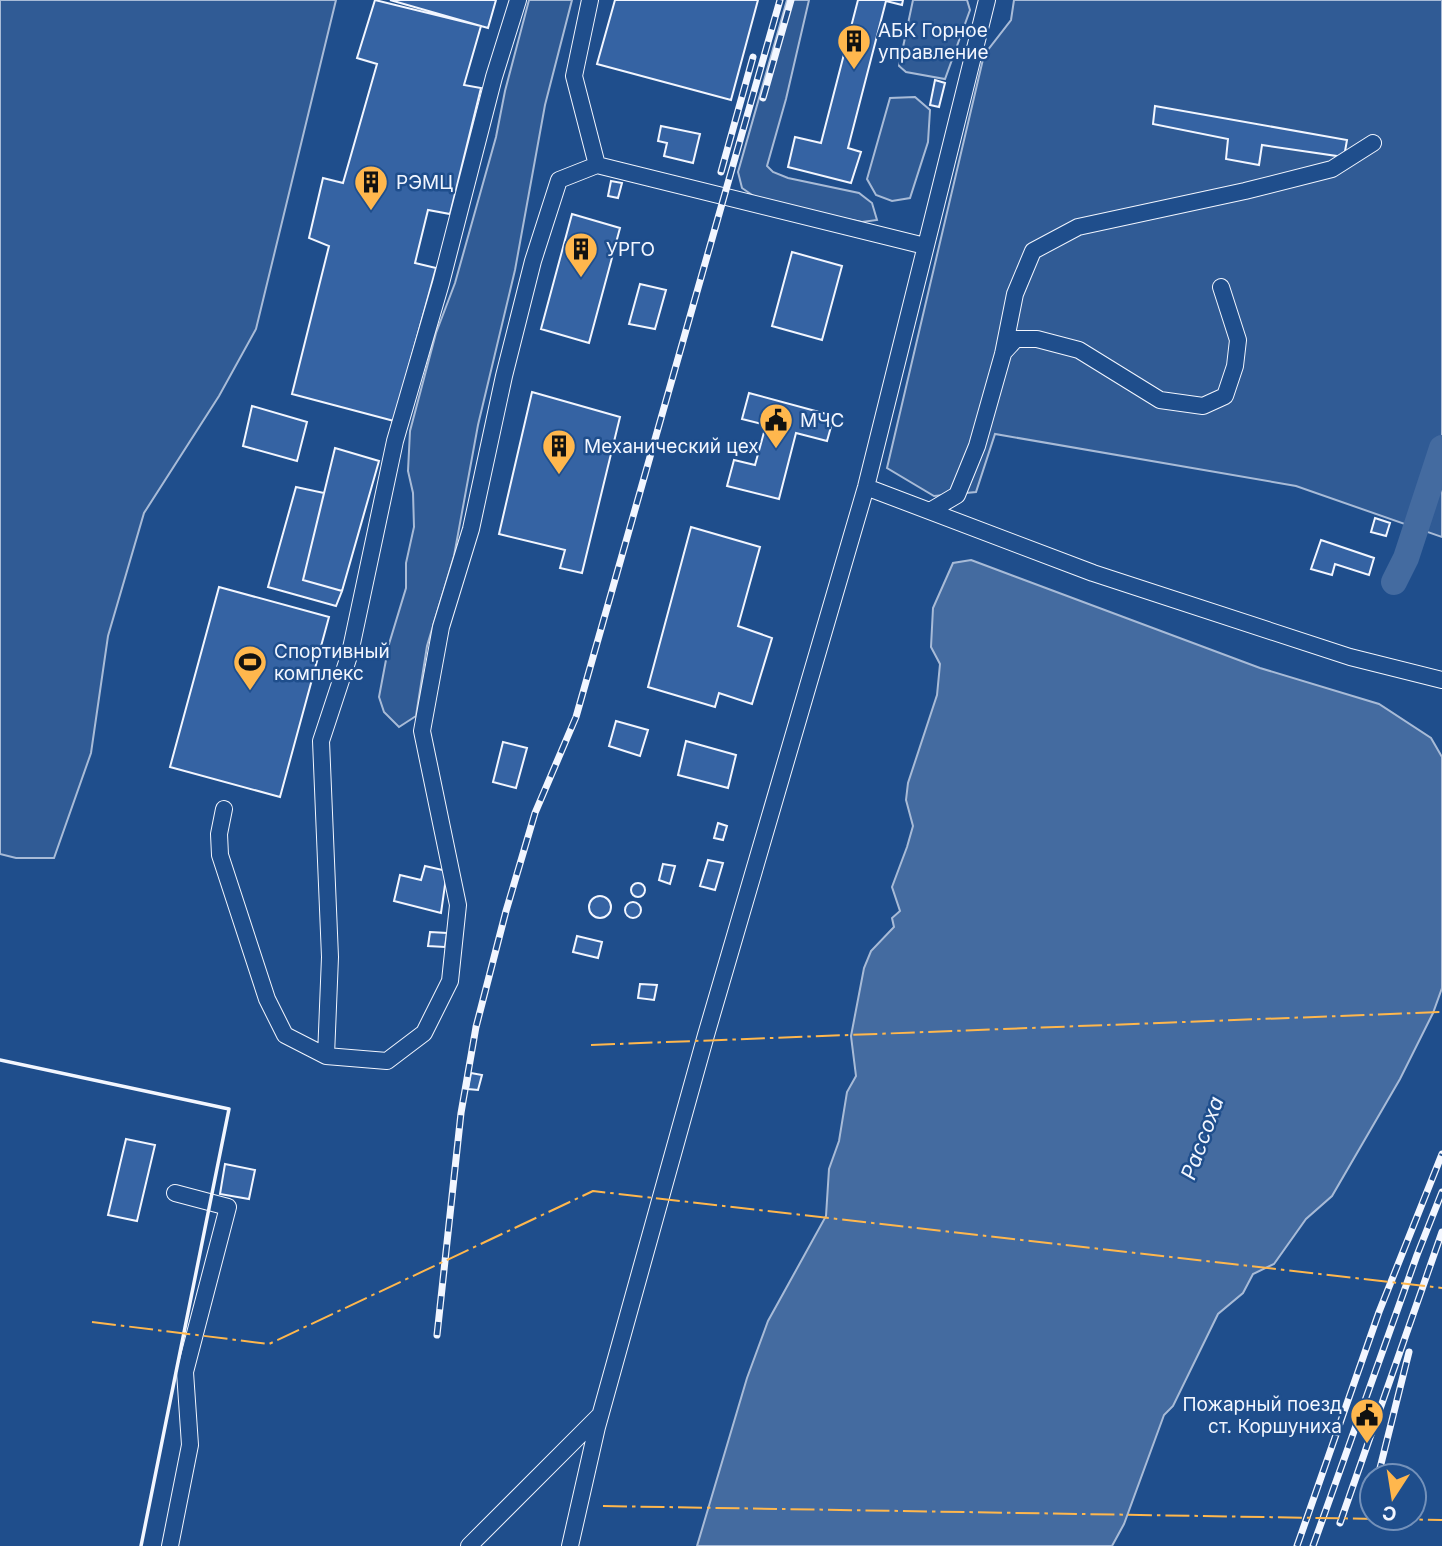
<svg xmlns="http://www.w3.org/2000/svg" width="1442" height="1546" viewBox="0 0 1442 1546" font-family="Inter,sans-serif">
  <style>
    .built { fill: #305b95; stroke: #a8bbd7; stroke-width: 2 }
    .water { fill: #446ba0; stroke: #a8bbd7; stroke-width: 2 }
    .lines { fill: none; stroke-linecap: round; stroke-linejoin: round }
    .river { stroke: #446ba0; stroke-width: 26 }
    .building { fill: #3563a3; stroke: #f2f6ff; stroke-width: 2 }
    .minor-casing { stroke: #f2f6ff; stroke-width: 18 }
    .minor { stroke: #1f4e8c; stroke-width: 16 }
    .rail-casing { stroke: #f2f6ff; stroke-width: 7 }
    .rail { stroke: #1f4e8c; stroke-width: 4.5; stroke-dasharray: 13; stroke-linecap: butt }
    .wall { stroke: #f2f6ff; stroke-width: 3.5 }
    .power { stroke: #ffb74d; stroke-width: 2; stroke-dasharray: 24 5 3.5 5; stroke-linecap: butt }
    .labels { text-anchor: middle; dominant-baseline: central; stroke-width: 5; stroke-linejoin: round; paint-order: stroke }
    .poi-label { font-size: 19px; fill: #f2f6ff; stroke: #1f4e8c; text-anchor: start }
    .water-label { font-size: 21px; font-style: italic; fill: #f2f6ff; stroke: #1f4e8c }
  </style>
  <rect width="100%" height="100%" fill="#1f4e8c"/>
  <path class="built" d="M0 0H336L256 329 219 396 144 513 108 636 91 753 54 858H16L0 854Z
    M529 0H572L545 105 515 270 478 425 454 556 427 646 416 716 399 727 384 712 379 697 389 644 406 588V563L414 527 413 493 408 471 410 431 436 333 455 283 496 137 505 91Z
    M787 0H809L786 99 767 166 773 172 788 178 859 193 872 203 877 220 862 222 786 207 755 197 742 188 738 172Z
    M913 0H967L970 10 945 79 906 72 899 66Z
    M1014 0H1442V537L1296 486 995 434 976 492 934 496 887 468 984 55 1011 20Z
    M915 97 930 110 928 142 910 198 892 201 876 195 867 179 890 98Z"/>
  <path class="water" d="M971 560 1260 668 1379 704 1431 738 1442 757V988L1433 1013 1400 1079 1332 1196 1306 1219 1274 1264 1253 1274 1243 1293 1218 1314 1173 1406 1164 1415 1124 1524 1112 1546H697L747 1378 768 1321 826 1216 829 1169 839 1141 847 1092 856 1076 851 1036 864 968 871 951 894 927 892 918 900 911 892 887 907 847 913 826 906 800 908 783 937 695 940 664 931 647 933 608 953 563Z"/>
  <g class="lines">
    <path class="river" d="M1394 582 1406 558 1442 448"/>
  </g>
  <path class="building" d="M375 0 481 26 464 85 481 88 450 214 428 210 415 263 436 268 394 421 292 394 329 246 309 238 323 178 343 183 377 64 357 58Z
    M390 0H496L488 28Z
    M615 0H758L731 100 597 64Z
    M858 0H903L902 5 886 1 848 148 861 152 851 183 788 167 795 137 821 143Z
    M935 80 945 83 939 107 930 105Z
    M1155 106 1347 140 1344 157 1262 145 1259 165 1226 159 1228 139 1153 124Z
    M661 126 700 134 693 163 664 156 667 143 658 141Z
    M611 181 622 183 618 198 608 196Z
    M572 214 620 228 589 343 541 329Z
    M792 252 842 266 822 340 772 326Z
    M640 284 666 290 655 329 629 324Z
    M532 392 620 417 582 573 560 568 565 550 499 534Z
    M749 393 834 416 827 441 796 433 779 499 727 486 734 460 755 465 766 425 742 419Z
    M252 406 307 422 297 461 243 446Z
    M335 448 379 461 342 591 303 580Z
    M296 487 324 493 303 580 342 591 336 606 268 587Z
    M1375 518 1390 523 1386 536 1371 532Z
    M691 527 760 547 738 626 772 638 752 704 719 693 715 707 648 687Z
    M1321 540 1374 558 1369 575 1335 564 1332 575 1311 569Z
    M219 587 329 617 280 797 170 767Z
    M616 721 648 730 640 756 609 746Z
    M686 741 736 755 728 788 678 775Z
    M503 742 527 748 516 788 493 782Z
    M718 823 727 826 723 840 714 838Z
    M708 860 723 863 715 890 700 886Z
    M663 864 675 866 670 884 659 880Z
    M425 866 447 871 441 913 394 901 400 875 421 880Z
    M631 890a7 7 0 1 1 14 0a7 7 0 1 1-14 0Z
    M589 907a11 11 0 1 1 22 0a11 11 0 1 1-22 0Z
    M625 910a8 8 0 1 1 16 0a8 8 0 1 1-16 0Z
    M430 932 447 933 445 947 428 946Z
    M577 936 602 942 598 958 573 952Z
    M640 984 657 985 654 1000 638 998Z
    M471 1073 482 1075 478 1090 468 1089Z
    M126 1139 155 1145 137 1221 108 1215Z
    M225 1164 255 1170 249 1199 220 1194Z"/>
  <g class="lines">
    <g class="minor-casing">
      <path id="minor" d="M518 0 494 77 441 283 395 441 350 653 321 741 330 957 326 1056 387 1061 424 1033 450 981 458 905 422 731 441 627 471 529 504 376 533 261 559 180 597 165 925 246
        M590 0 574 76 597 165
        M1004 352 1016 339H1037L1079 350 1160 400 1203 406 1225 396 1235 366 1238 340 1221 287
        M866 487 1093 573 1350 657 1442 680
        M930 511 957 495 977 446 1003 354 1015 294 1033 251 1078 227 1245 191 1332 169 1373 143
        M224 809 219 834 220 855 267 999 285 1035 326 1056
        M170 1546 190 1445 185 1372 228 1207 175 1193
        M469 1546 599 1416
        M570 1546 597 1427 706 1035 866 487 987 0"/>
    </g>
    <use href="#minor" class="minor"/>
    <g class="rail-casing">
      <path id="rail" d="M763 98 791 0
        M721 172 753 57
        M437 1335 461 1113 476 1027 506 911 535 813 576 717 780 0
        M1378 1476 1409 1352
        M1340 1523 1442 1232
        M1297 1546 1379 1312 1442 1154
        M1313 1546 1417 1255 1442 1192"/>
    </g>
    <use href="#rail" class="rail"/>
    <path class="wall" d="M0 1060 229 1109 141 1546"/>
    <path class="power" d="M591 1045 1442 1012
      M92 1322 269 1344 593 1191 1442 1288
      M603 1506 1442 1520"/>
  </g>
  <defs>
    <g id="building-pin" transform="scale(1.75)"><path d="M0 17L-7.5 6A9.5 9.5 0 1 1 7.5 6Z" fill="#ffb74d" stroke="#1f4e8c"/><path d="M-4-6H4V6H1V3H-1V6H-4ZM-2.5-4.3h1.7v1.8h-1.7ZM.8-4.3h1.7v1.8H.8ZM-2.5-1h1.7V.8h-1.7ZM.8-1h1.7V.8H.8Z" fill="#111"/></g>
    <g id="civic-pin" transform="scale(1.75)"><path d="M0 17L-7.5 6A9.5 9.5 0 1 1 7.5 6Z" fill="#ffb74d" stroke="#1f4e8c"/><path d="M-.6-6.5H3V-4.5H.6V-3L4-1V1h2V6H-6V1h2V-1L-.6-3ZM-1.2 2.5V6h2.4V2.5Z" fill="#111"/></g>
    <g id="stadium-pin" transform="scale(1.75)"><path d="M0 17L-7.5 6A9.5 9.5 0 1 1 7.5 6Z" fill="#ffb74d" stroke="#1f4e8c"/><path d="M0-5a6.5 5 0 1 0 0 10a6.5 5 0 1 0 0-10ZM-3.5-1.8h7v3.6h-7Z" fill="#111"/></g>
  </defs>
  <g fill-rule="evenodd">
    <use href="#building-pin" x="854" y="41"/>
    <use href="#building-pin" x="371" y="182"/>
    <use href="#building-pin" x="581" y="249"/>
    <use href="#civic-pin" x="776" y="420"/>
    <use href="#building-pin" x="559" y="446"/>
    <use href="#stadium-pin" x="250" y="662"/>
    <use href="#civic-pin" x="1367" y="1415"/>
  </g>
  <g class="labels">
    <g class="poi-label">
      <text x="878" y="30">АБК Горное<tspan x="878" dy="22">управление</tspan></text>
      <text x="396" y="182">РЭМЦ</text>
      <text x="606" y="249">УРГО</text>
      <text x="800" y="420">МЧС</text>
      <text x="584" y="446">Механический цех</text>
      <text x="274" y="651">Спортивный<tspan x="274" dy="22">комплекс</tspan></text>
      <text x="1342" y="1404" text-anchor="end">Пожарный поезд<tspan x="1342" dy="22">ст. Коршуниха</tspan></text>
    </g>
    <g class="water-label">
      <text transform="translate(1202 1138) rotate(-70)">Рассоха</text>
    </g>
  </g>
  <g transform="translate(1393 1497) rotate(192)"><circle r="33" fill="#1f4e8c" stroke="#7391ba" stroke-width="2"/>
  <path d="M0-5L12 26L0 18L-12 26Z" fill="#ffb74d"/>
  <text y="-10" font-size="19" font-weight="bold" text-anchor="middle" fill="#f2f6ff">С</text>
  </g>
</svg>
